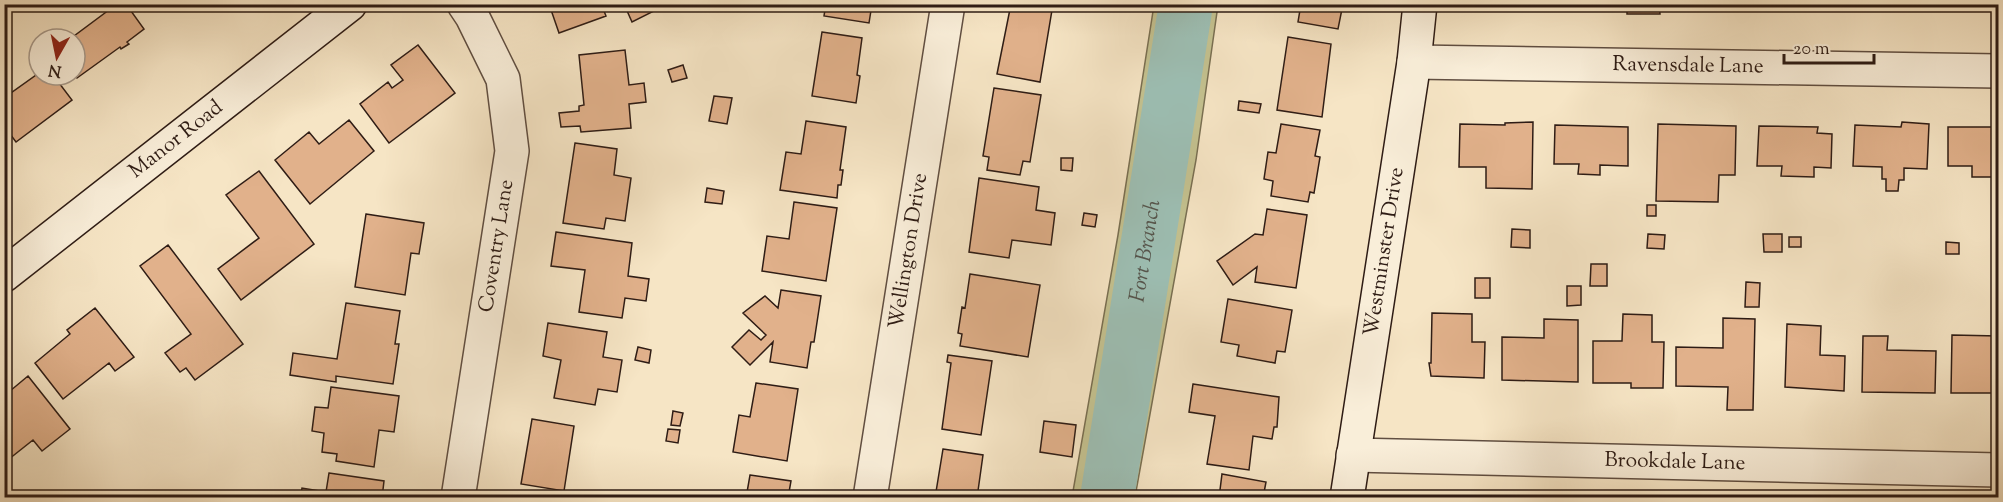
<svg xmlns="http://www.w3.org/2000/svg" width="2003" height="502" viewBox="0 0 2003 502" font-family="'Sorts Mill Goudy',serif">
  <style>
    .green { fill: #c4c290; stroke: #796f52; stroke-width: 1.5 }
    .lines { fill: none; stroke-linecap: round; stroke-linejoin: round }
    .river { stroke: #9dbfb4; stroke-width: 54 }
    .building { fill: #e1b18b; stroke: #2e1c15; stroke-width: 1.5 }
    .street-casing { stroke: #604e41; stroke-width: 36 }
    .secondary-casing { stroke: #2e1c15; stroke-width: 36 }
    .street { stroke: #f9eed9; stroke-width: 33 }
    .secondary { stroke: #f9eed9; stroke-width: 33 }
    .labels { text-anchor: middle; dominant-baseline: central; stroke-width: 4.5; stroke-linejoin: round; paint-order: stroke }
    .street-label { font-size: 21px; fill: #2e1c15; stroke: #f9eed9 }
    .water-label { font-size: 22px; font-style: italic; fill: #55554d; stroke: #f9eed9 }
  </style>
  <rect width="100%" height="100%" fill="#f6e5c5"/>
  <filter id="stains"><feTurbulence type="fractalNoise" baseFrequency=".00333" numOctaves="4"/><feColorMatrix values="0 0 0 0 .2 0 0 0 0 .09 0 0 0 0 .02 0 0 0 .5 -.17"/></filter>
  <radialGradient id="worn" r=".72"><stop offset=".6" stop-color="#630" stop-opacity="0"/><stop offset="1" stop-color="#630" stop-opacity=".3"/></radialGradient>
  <path class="green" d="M1154 5H1218L1196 160 1135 497H1072L1118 235Z"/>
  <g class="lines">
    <path class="river" id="s1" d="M1107 498 1186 4"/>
  </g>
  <path class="building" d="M117 4H126L144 29 127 42 129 44 121 49 120 47 77 78 75 75V39H70Z
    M549 4H621L604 11 606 16 559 33Z
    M624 4H656L658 9 632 22Z
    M826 4H872L869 23 824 16Z
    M1011 4H1053L1040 82 997 74Z
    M1301 4H1343L1338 29 1298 22Z
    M1627 4H1659L1660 14H1627Z
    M822 32 862 38 857 75 860 76 856 103 812 96Z
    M1288 37 1331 44 1322 117 1277 110Z
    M418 45 455 93 389 143 360 104 388 82 392 88 403 80 391 65Z
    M625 50 629 85 644 83 646 102 629 104 631 128 581 132 580 126 561 127 559 113 579 111V106L584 105 579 55Z
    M683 65 687 78 672 82 668 70Z
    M39 73V75H53L72 100 16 142 4 126V98Z
    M994 88 1041 95 1030 162 1023 161 1020 175 987 170 989 157 983 156Z
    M714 96 732 98 727 124 709 121Z
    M1239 101 1261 104 1259 113 1238 110Z
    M349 120 374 151 310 204 275 160 309 132 319 144Z
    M806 121 846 127 840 170H843L841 185H838L837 198 780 190 786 152 801 154Z
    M1533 122 1532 189 1486 188V167H1459L1460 124 1505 125V123Z
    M1902 122 1929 124 1927 169 1904 168V180H1899L1898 191H1886V179H1882V167L1853 166 1855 125 1901 127Z
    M1281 124 1320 130 1315 156 1320 157 1314 193 1310 192 1308 202 1271 196 1273 181 1264 179 1268 152 1276 153Z
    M1658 124 1736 126 1735 175H1719L1718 202 1656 201Z
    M1555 125 1628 127V166L1600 165V175L1578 174 1579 164H1554Z
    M1759 126 1818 127 1817 133 1832 134 1831 168 1814 167V177L1781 176 1782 166H1757Z
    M1948 127H1998V168H1995V177H1972V166H1948Z
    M575 143 617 149 614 175 631 178 625 221 606 218 604 229 563 223Z
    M1061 158H1073L1072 171 1061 170Z
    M259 171 314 244 241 300 218 269 259 238 226 195Z
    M979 178 1039 187 1036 210 1055 213 1051 245 1012 240 1009 258 969 252Z
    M707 188 724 191 722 204 705 202Z
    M794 202 837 208 826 281 762 271 767 236 789 239Z
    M1647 205H1656V216H1647Z
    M1267 209 1307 215 1296 288 1255 282 1257 267 1233 285 1217 261 1255 234 1263 235Z
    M1084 213 1097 215 1095 227 1082 225Z
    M366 214 424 223 419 254 411 253 405 295 355 287Z
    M1512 229 1530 230V248L1511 247Z
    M556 232 632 243 628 276 649 279 646 301 625 298 622 318 579 312 585 270 551 266Z
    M1648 234 1665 235 1664 249 1647 248Z
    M1763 234H1782V252H1764Z
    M1789 237H1801V247H1789Z
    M1946 242 1959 243V254H1946Z
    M168 245 243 344 195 380 186 368 180 372 165 353 191 334 140 266Z
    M1591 264H1607V286H1590Z
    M970 274 1040 285 1028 357 960 346 962 334 958 333 962 307 965 308Z
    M1475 278H1490V298H1475Z
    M1746 282 1760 283 1759 307H1745Z
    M1567 286H1581V305L1567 306Z
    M781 290 821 296 814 342H811L807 368 770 362 773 342 750 365 732 347 749 330 761 340 766 335 743 313 765 296 778 308Z
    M1228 299 1292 310 1285 352 1277 351 1275 363 1237 356 1239 345 1221 342Z
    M346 303 400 311 395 344H399L393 384 336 376V382L290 375 293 353 337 359Z
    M95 308 134 357 115 371 109 363 63 399 35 363 70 334 67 330Z
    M1432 313 1472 314V342H1485L1484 378 1431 376 1429 363H1431Z
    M1623 314 1652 315V342H1664L1663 388H1631V383H1593V341H1622Z
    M1723 318 1755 319 1753 410H1727L1728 387 1676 386V347L1723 348Z
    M1544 319 1578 320V382L1502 380V337L1544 338Z
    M548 323 607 332 603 357 622 360 617 392 598 389 595 405 554 398 561 360 543 356Z
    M1787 324 1821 326 1820 355 1845 356 1844 391 1785 387Z
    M1952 335 1998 336V396H1992L1993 393H1951Z
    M1863 336H1888L1887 350 1936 351 1935 393 1862 392Z
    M638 347 651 350 649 363 635 360Z
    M948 355 992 361 981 435 942 429 951 363 947 362Z
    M28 376 70 429 42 451 33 440 4 463V396Z
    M756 383 798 389 787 461 733 452 739 415 750 417Z
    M1193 384 1279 397 1277 427H1274L1272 439 1253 436 1249 470 1207 464 1215 416 1189 412Z
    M331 387 399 396 394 432 379 430 374 467 336 461 337 454 322 452 324 433 312 431 315 407 328 408Z
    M673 411 683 413 680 426 671 425Z
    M532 419 574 426 564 491 521 484Z
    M1044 421 1076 425 1072 457 1040 452Z
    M668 429 680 430 678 443 666 441Z
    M943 449 983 455 977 498H935Z
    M329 473 384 481 382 498H300L302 488 326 492Z
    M1222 474 1266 482 1263 498H1219Z
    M750 475 791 481 788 498H746Z"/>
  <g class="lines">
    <g class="street-casing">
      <g id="street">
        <path id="s2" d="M1414 62 1998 71"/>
        <path id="s3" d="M1353 455 1998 470"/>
        <path id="s4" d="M458 498 512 151 503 79 472 16 464 4"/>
        <path id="s5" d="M870 498 948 4"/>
      </g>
    </g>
    <g class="secondary-casing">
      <g id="secondary">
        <path id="s6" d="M4 275 350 4"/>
        <path id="s7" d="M1347 498 1414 62 1420 4"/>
      </g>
    </g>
    <use href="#street" class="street"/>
    <use href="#secondary" class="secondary"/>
  </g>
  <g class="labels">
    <g class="street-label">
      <text stroke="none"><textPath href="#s2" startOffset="274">Ravensdale Lane</textPath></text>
      <text stroke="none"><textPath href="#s6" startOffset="219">Manor Road</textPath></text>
      <text stroke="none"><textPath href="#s4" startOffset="255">Coventry Lane</textPath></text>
      <text stroke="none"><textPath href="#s5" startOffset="250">Wellington Drive</textPath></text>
      <text stroke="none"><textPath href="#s7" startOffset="249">Westminster Drive</textPath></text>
      <text stroke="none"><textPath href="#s3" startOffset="322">Brookdale Lane</textPath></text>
    </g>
    <g class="water-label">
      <text stroke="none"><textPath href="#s1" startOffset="250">Fort Branch</textPath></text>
    </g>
  </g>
  <rect width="2003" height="502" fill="none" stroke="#f6e5c5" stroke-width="24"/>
  <rect x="6" y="6" width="1991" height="490" fill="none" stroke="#2e1c15" stroke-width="3"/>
  <rect x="12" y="12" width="1979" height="478" fill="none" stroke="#2e1c15" stroke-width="1.5"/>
  <g transform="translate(57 57) rotate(189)"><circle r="28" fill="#f9eed9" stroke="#a89a8b" stroke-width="1.5"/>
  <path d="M0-4.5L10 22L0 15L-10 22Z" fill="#8f2418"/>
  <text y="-9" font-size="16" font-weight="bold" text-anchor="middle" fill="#2e1c15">N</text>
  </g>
  <path d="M1784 54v9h90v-9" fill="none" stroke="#2e1c15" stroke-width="3"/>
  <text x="1793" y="54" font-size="18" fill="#2e1c15" stroke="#f9eed9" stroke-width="4.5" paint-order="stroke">20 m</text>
  <rect width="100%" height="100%" filter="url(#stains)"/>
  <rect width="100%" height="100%" fill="url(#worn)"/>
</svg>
